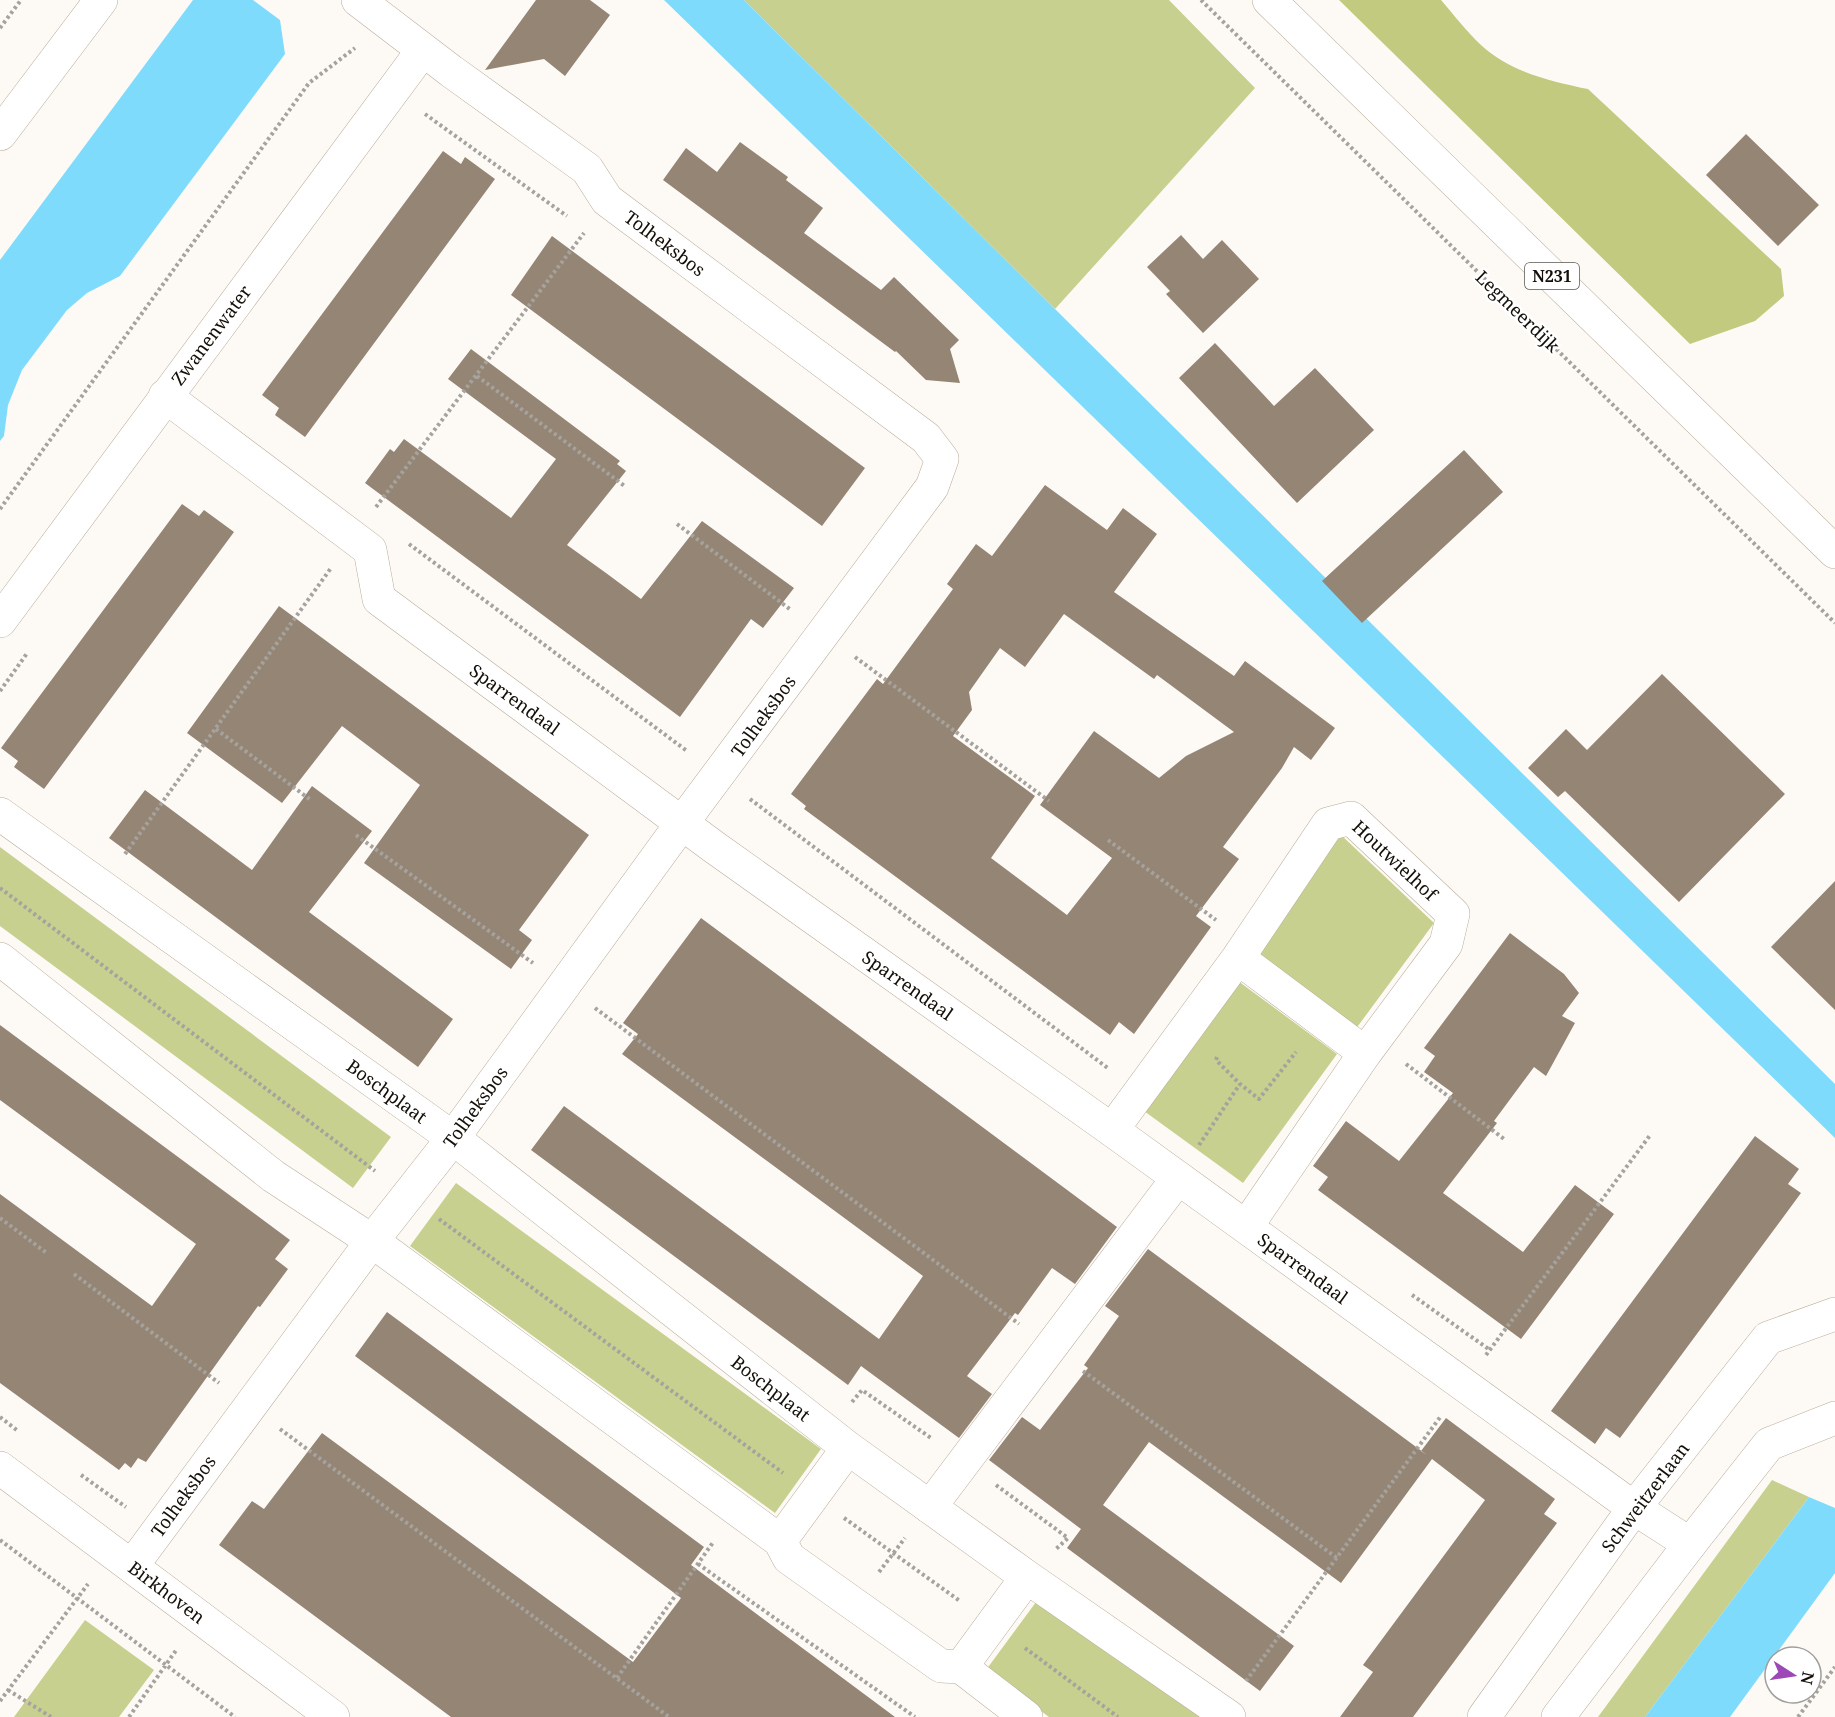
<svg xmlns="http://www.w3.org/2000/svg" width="1835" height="1717" viewBox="0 0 1835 1717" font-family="'Noto Serif',serif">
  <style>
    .green { fill: #c8d08f }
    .forest { fill: #c1ca7e }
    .water { fill: #7fdbfc }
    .building { fill: #948574; fill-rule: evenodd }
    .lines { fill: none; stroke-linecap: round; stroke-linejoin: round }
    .pedestrian-casing { stroke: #baab99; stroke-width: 34 }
    .minor-casing { stroke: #baab99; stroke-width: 34 }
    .tertiary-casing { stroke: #baab99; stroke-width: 34 }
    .primary-casing { stroke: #baab99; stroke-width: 34 }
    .path { stroke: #a6a29d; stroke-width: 4; stroke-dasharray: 3 3; stroke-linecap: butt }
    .pedestrian { stroke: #fff; stroke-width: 33 }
    .minor { stroke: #fff; stroke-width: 33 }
    .tertiary { stroke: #fff; stroke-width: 33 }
    .primary { stroke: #fff; stroke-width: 33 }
    .labels { text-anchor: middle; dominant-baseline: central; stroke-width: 5; stroke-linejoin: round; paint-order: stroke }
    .shield { fill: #fff; stroke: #5a5752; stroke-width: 1.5 }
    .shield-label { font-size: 16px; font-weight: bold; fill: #140f08 }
    .street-label { font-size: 18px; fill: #140f08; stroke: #fff }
  </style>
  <rect width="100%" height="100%" fill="#fdfaf6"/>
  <path class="green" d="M744 0H1169L1255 88 1055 309Z
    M1341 835 1434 923 1355 1030 1256 956Z
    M0 847 391 1137 353 1188 0 926Z
    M1238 981 1337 1054 1243 1183 1144 1111Z
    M456 1183 821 1449 775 1513 410 1246Z
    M1772 1480 1809 1497 1645 1717H1598Z
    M1039 1598 1200 1717H1049L986 1670Z
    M85 1620 154 1670 119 1717H14Z"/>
  <path class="forest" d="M1339 0H1441C1454 15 1467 32 1481 45 1510 72 1550 81 1588 89L1781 269 1784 296 1755 321 1690 344Z"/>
  <path class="water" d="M193 0H253L280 20 285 54 120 276 87 293 67 310 22 370 8 405 4 436 0 441V260Z
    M664 0H744L1835 1084V1138Z
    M1809 1497 1835 1508V1573L1730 1717H1645Z"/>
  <path class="building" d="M536 0H590L610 15 565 76 544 59 485 70Z
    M1746 134 1819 205 1778 246 1706 175Z
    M740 142 788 177 786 180 823 208 804 233 881 290 894 277 959 340 950 349 960 383 926 380 896 351 895 352 663 180 686 148 717 172Z
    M443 151 461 164 465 157 495 179 305 437 275 415 279 408 262 395Z
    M1181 235 1203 259 1222 240 1259 279 1203 333 1166 294 1170 291 1147 267Z
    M552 236 865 468 822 526 511 295Z
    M1215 343 1274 406 1315 368 1374 430 1297 503 1179 378Z
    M471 349 620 461 617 464 626 471 567 545 606 573 641 599 702 521 794 588 763 628 751 619 680 717 365 483 390 449 394 452 404 439 511 518 556 459 448 379Z
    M1464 450 1503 492 1362 623 1322 581Z
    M1045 485 1107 530 1123 508 1157 534 1114 592 1234 676 1245 661 1335 728 1311 760 1294 747 1282 768 1223 847 1239 859 1196 916 1211 927 1134 1034 1119 1022 1110 1035 804 809 806 806 791 794 877 679 883 684 953 589 947 584 976 544 992 556ZM1064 614 1154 679 1157 675 1234 732 1186 756 1159 778 1094 731 1040 805 1112 858 1067 915 991 858 1035 796 953 736 972 710 969 692 1000 648 1025 667Z
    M182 504 199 516 204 510 234 532 44 789 14 767 18 761 1 748Z
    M279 606 589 835 519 930 532 940 511 969 364 863 420 785 342 726 282 803 187 733Z
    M1662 674 1785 794 1679 902 1565 791 1558 797 1528 768 1566 729 1587 750Z
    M312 786 372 831 309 912 453 1019 418 1067 109 838 145 790 252 870Z
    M1835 881V1010L1771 947Z
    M701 918 1117 1227 1075 1284 1052 1268 1018 1315 1015 1313 967 1376 992 1394 959 1438 861 1366 848 1385 531 1150 564 1106 879 1339 923 1276 622 1054 638 1034 623 1023Z
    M1510 933 1564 974 1579 993 1562 1016 1575 1023 1546 1076 1534 1067 1494 1121 1497 1123 1443 1193 1523 1252 1575 1185 1614 1214 1521 1339 1318 1190 1328 1177 1313 1166 1346 1121 1399 1161 1453 1093 1424 1072 1435 1056 1424 1048Z
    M0 1025 290 1240 275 1259 288 1269 260 1307 258 1306 146 1462 138 1458 131 1468 125 1463 119 1470 0 1383V1194L152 1306 196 1244 0 1100Z
    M1755 1136 1799 1169 1788 1184 1801 1193 1620 1438 1606 1428 1595 1444 1551 1411Z
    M1148 1249 1427 1455 1421 1451 1446 1418 1555 1499 1544 1514 1557 1523 1413 1717H1340L1373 1672 1363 1665 1485 1500 1432 1459 1341 1583 1149 1442 1103 1505 1294 1646 1260 1691 1067 1548 1081 1529 989 1460 1022 1417 1040 1430 1088 1368 1084 1365 1119 1316 1105 1306Z
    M387 1312 704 1547 691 1565 895 1717H451L219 1545 252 1501 264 1509 322 1433 633 1662 681 1598 355 1356Z"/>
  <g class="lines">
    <g class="pedestrian-casing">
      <path id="pedestrian" d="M930 1507 1178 1178"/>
    </g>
    <g class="minor-casing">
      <path id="minor" d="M165 396 370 550 379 599 714 847 1112 1130 1634 1508 1690 1544
        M0 621 423 50
        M0 814 453 1138 848 1448 1027 1577 1229 1717
        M1238 958 1365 1053
        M0 959 273 1176 372 1241 780 1541 789 1558 941 1666 961 1667 1026 1717
        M1112 1130 1238 958 1328 824 1351 818 1453 914 1446 944 1365 1053 1246 1227
        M0 1468 333 1717
        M780 1541 848 1448
        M132 1566 372 1241 453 1138 682 823 932 487 942 459 926 438 607 200 587 169 451 71 358 0
        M961 1667 1027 1577
        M1484 1717 1634 1508 1768 1338 1835 1314"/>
    </g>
    <g class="tertiary-casing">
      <path id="tertiary" d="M0 134 101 0
        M1558 1717 1690 1544 1769 1444 1835 1418"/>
    </g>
    <g class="primary-casing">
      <path id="primary" d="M1269 0 1835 552"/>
    </g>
    <path class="path" d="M1201 0 1835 623
      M0 28 21 0
      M425 114 567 216
      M477 376 626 487
      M376 507 584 233
      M0 509 309 83 355 48
      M677 524 791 610
      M409 544 687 751
      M855 657 1049 801
      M0 691 28 652
      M216 729 312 801
      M750 799 1109 1069
      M356 835 533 963
      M1108 840 1216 920
      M125 854 331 568
      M0 888 375 1171
      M595 1008 1019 1324
      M1217 1057 1216 1060 1240 1084 1259 1099 1296 1052
      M1406 1064 1504 1139
      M1199 1145 1240 1084
      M0 1218 48 1254
      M439 1219 783 1473
      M74 1274 219 1383
      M1412 1295 1490 1350
      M1486 1355 1651 1134
      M1083 1371 1337 1558
      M852 1402 862 1390 931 1438
      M0 1417 18 1431
      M280 1429 669 1717
      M81 1475 126 1507
      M996 1485 1068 1538 1056 1549
      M844 1518 960 1601
      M0 1540 235 1717
      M698 1564 915 1717
      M879 1572 905 1538
      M1025 1648 1118 1717
      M617 1678 714 1541
      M1246 1681 1441 1416
      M8 1690 51 1717
      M0 1701 88 1584
      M129 1717 177 1649
      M1798 1717 1835 1667"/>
    <use href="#pedestrian" class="pedestrian"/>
    <use href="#minor" class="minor"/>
    <use href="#tertiary" class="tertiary"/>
    <use href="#primary" class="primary"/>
  </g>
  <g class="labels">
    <rect class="shield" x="1525" y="263" width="54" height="26" rx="4.5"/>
    <g class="shield-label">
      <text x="1552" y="276">N231</text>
    </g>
    <g class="street-label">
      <text transform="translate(665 243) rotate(37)">Tolheksbos</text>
      <text transform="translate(1518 311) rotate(44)">Legmeerdijk</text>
      <text transform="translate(211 335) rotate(-53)">Zwanenwater</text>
      <text transform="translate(515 699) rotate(36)">Sparrendaal</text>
      <text transform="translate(763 716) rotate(-54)">Tolheksbos</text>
      <text transform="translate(1395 860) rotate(43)">Houtwielhof</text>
      <text transform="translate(908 985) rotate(35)">Sparrendaal</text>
      <text transform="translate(387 1091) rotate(36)">Boschplaat</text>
      <text transform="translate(475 1107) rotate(-54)">Tolheksbos</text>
      <text transform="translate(1303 1268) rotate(36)">Sparrendaal</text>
      <text transform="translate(771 1388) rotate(38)">Boschplaat</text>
      <text transform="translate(183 1496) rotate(-54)">Tolheksbos</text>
      <text transform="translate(1645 1497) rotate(-53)">Schweitzerlaan</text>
      <text transform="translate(167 1592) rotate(37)">Birkhoven</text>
    </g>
  </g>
  <g transform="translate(1793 1675) rotate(102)"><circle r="28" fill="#ffffff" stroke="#a19f9c" stroke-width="1.5"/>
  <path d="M0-4.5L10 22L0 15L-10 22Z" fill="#9c49b7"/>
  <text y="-9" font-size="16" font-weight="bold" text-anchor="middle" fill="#140f08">N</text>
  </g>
</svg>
